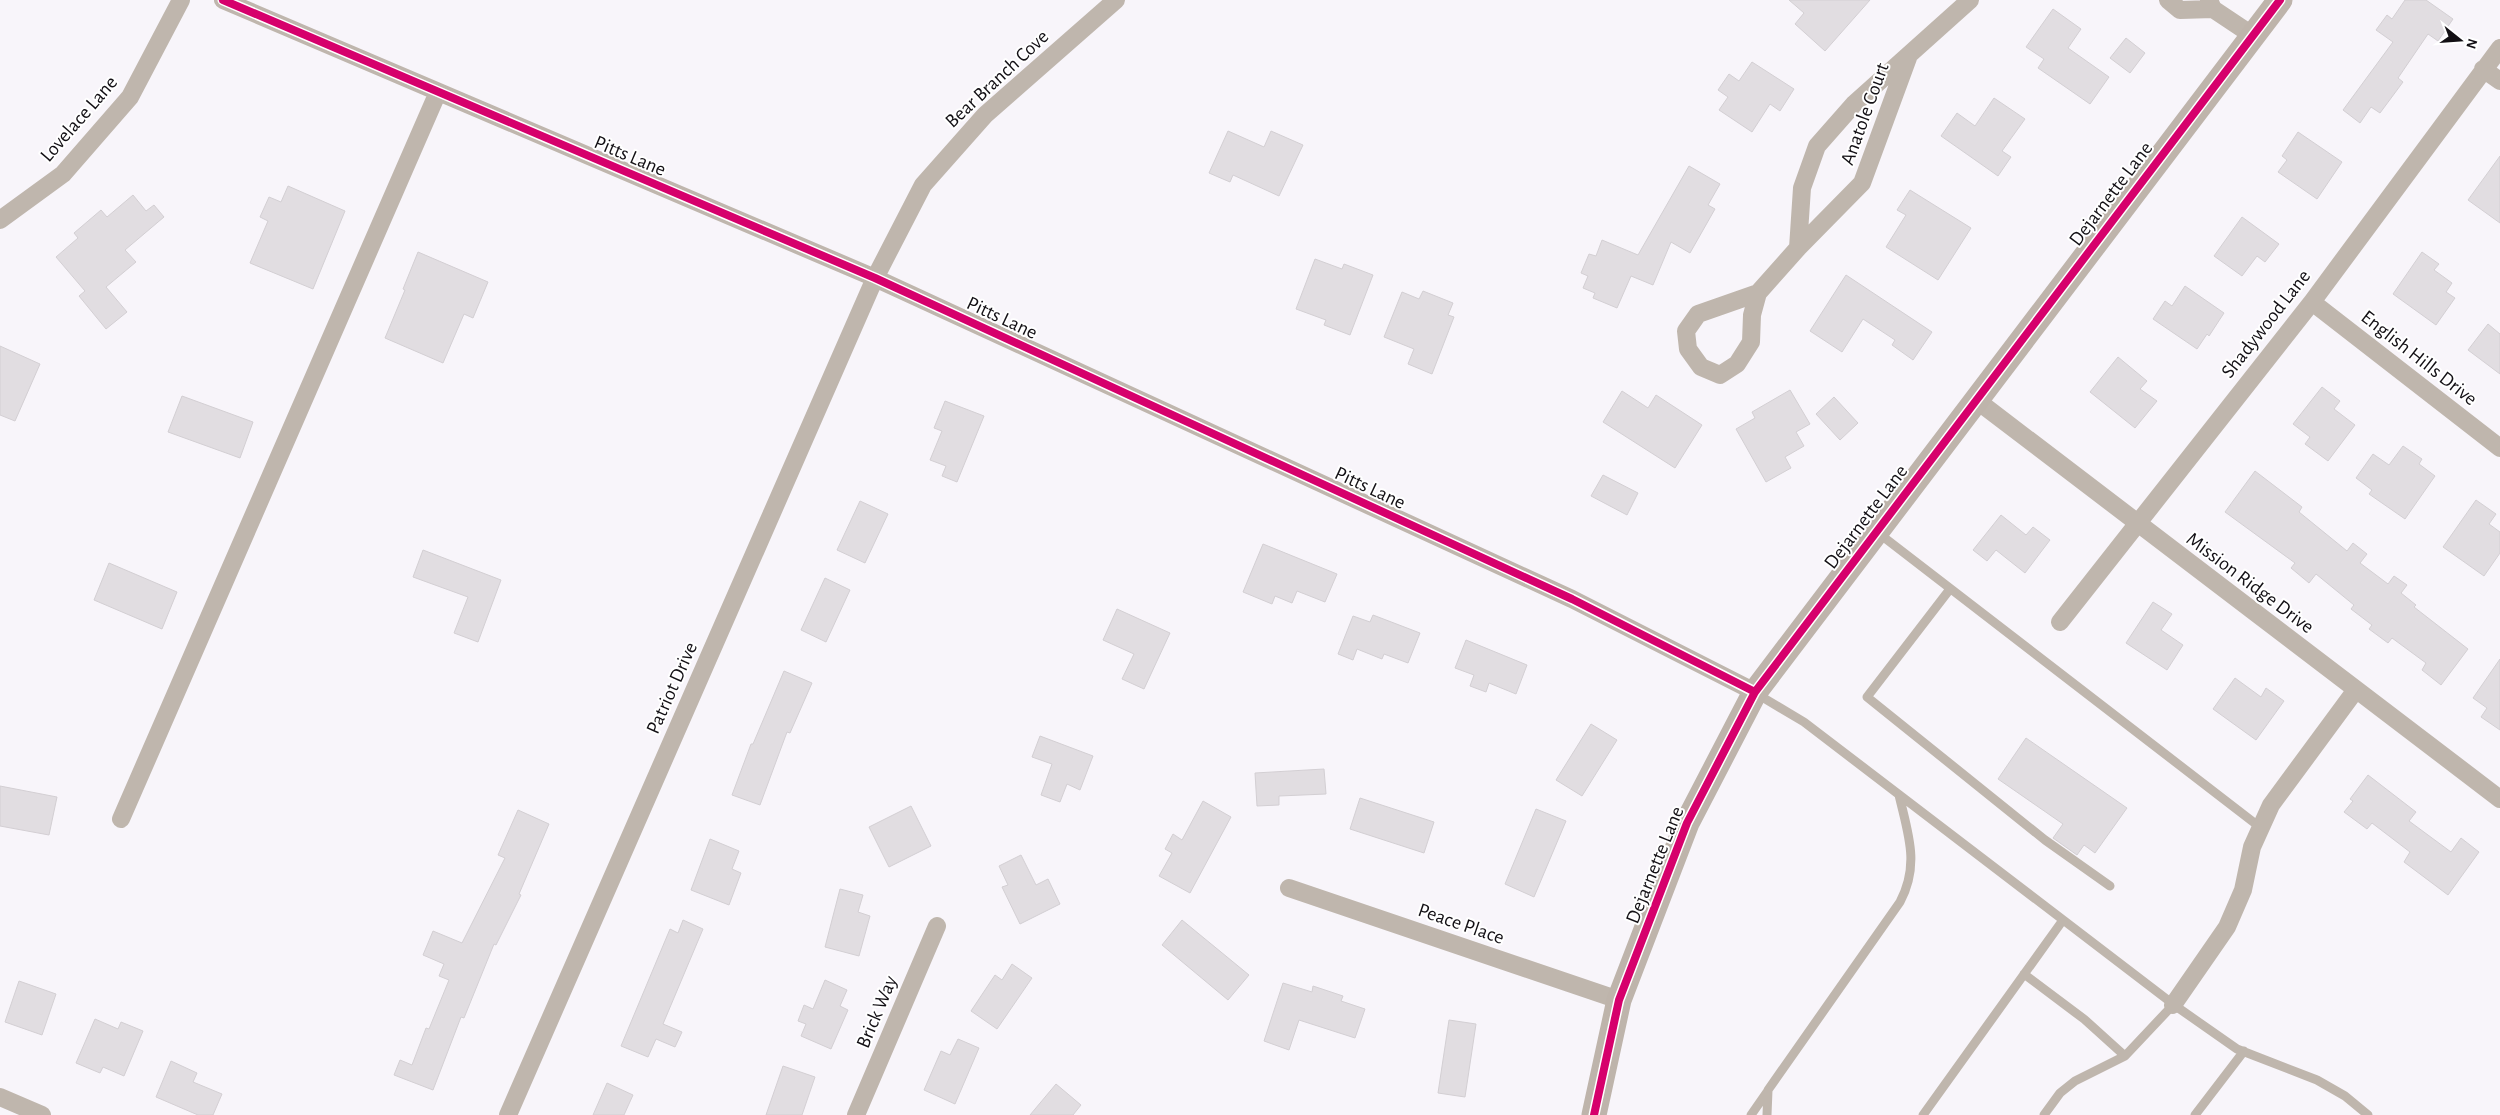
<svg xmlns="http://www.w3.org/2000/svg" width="2500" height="1115" viewBox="0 0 2500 1115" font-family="'Alegreya Sans',sans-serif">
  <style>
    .building { fill: #e1dde1; stroke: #d3cfd3 }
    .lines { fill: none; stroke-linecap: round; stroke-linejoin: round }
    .service { stroke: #bfb6ad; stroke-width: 9 }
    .minor { stroke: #bfb6ad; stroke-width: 18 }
    .secondary { stroke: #beb4ab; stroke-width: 25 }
    .cycleway-casing { stroke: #fff; stroke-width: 11 }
    .cycleway { stroke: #d6006c; stroke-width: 8 }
    .labels { text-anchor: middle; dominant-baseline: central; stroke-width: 4; stroke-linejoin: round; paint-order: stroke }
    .street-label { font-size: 20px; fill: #120f14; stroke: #fff }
  </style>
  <rect width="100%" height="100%" fill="#f8f5fa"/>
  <path class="building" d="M1789 0H1870L1825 51 1795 24 1804 13Z
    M2405 0H2426L2453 19 2438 41 2428 34 2398 78 2403 82 2380 113 2371 107 2360 123 2343 110 2393 42 2376 30 2387 15 2392 19Z
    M2053 9 2081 29 2068 48 2109 77 2090 104 2038 68 2044 59 2026 47Z
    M2126 38 2145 53 2130 73 2110 58Z
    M1752 62 1794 89 1780 111 1770 104 1752 132 1719 110 1728 97 1718 90 1729 74 1739 81Z
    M1994 98 2025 119 2002 151 2011 157 1998 176 1941 136 1957 113 1975 126Z
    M1228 131 1264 147 1271 131 1303 145 1279 196 1233 175 1230 182 1209 173Z
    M2298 132 2342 162 2317 199 2278 172 2287 160 2282 156Z
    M2500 156V223L2468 200Z
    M1689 166 1720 184 1708 205 1715 209 1690 253 1671 242 1653 285 1631 276 1617 308 1593 298 1595 293 1583 288 1588 276 1581 273 1589 254 1596 256 1602 240 1638 255Z
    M288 186 345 211 313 289 250 263 268 221 260 217 269 197 281 202Z
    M1910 190 1971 228 1938 280 1886 247 1906 215 1897 210Z
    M133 195 146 211 154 205 164 217 125 250 136 262 106 287 127 312 106 329 79 296 85 291 56 257 78 238 74 233 101 210 107 217Z
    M2242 217 2279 244 2265 262 2257 256 2242 276 2214 256Z
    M418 252 488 282 473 318 464 314 443 363 385 338 405 290 403 289Z
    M2422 252 2439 264 2434 270 2452 283 2446 292 2455 298 2436 325 2393 294Z
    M1315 259 1342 269 1344 264 1373 275 1350 335 1324 325 1326 320 1296 309Z
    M1846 275 1932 332 1913 360 1892 345 1895 340 1863 319 1842 352 1810 331Z
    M2185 286 2224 313 2209 336 2207 334 2197 349 2153 319 2165 301 2172 306Z
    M1423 291 1453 303 1448 315 1454 317 1432 374 1408 364 1414 349 1384 337 1402 292 1419 299Z
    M2488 324 2500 334V374L2468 350Z
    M0 346 40 364 15 421 0 415Z
    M2118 357 2147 381 2140 389 2157 401 2135 428 2090 392Z
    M2322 387 2340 401 2334 409 2355 425 2328 461 2305 444 2310 437 2293 424Z
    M1790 390 1810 424 1796 432 1804 446 1785 457 1791 468 1766 482 1736 429 1755 418 1752 412Z
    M1622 391 1648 408 1656 395 1702 425 1675 468 1603 422Z
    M182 396 253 422 240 458 168 432Z
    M1834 397 1858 423 1840 440 1816 414Z
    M945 401 984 416 957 482 942 476 946 466 930 460 942 431 934 428Z
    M2403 446 2422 459 2419 464 2435 476 2405 519 2369 494 2372 490 2356 478 2373 454 2389 465Z
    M2255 471 2302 507 2299 512 2347 551 2353 543 2367 554 2360 563 2388 584 2394 576 2407 585 2401 593 2416 605 2414 607 2468 649 2441 685 2422 670 2426 663 2392 638 2388 643 2369 629 2372 625 2351 609 2354 605 2316 574 2309 583 2291 568 2295 563 2225 512Z
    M1603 475 1638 493 1627 515 1591 496Z
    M2476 500 2496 514 2489 524 2500 532V553L2484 576 2443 547Z
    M860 501 888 514 865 563 837 550Z
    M2001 515 2026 535 2033 527 2050 540 2025 573 1996 550 1987 561 1973 550Z
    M1263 544 1337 574 1325 602 1297 591 1292 603 1275 596 1272 604 1243 592Z
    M423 550 501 580 478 642 454 633 468 597 413 577Z
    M109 563 177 592 162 629 94 600Z
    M825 578 850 590 826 642 801 630Z
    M2153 602 2172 614 2161 630 2183 645 2167 670 2126 643Z
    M1117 609 1170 633 1144 689 1122 679 1134 654 1103 640Z
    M1373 615 1420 633 1408 663 1384 654 1382 659 1357 649 1353 660 1338 654 1353 616 1370 622Z
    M1466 640 1527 665 1516 694 1489 683 1486 692 1470 686 1474 675 1455 668Z
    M2500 659V730L2481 717 2487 708 2473 698Z
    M784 671 812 683 790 733 787 732 760 805 732 795 751 744H753Z
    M2235 678 2261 697 2266 688 2284 701 2256 740 2213 709Z
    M1591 724 1617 740 1582 796 1556 780Z
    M1040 736 1093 756 1080 790 1067 784 1060 802 1041 795 1052 764 1032 757Z
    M2026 738 2127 808 2095 853 2084 845 2077 855 2053 838 2063 824 1998 779Z
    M1324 769 1326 794 1279 796V805L1257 806 1255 773Z
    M2368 775 2416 812 2409 821 2451 852 2461 838 2479 852 2448 895 2404 862 2410 852 2372 823 2367 829 2344 812 2353 801 2350 799Z
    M0 786 57 797 49 835 0 826Z
    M1360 798 1434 822 1424 853 1350 829Z
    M1203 801 1231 817 1190 893 1159 876 1172 853 1165 849 1173 834 1182 840Z
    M911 806 931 846 889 867 869 827Z
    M1536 809 1566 821 1534 897 1505 884Z
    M518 810 549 824 519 894 521 895 496 945 494 944 464 1018 461 1017 433 1090 394 1075 400 1060 412 1065 426 1028 429 1029 449 980 439 976 444 964 423 955 433 931 462 943 505 858 498 855Z
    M710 839 739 851 732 869 741 873 729 905 691 890Z
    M1021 855 1036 885 1048 879 1060 904 1020 924 1002 887 1008 885 999 866Z
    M840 889 863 895 858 912 870 916 859 956 825 947Z
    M683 920 703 929 663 1024 682 1032 675 1047 656 1039 648 1057 621 1046 670 929 678 933Z
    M1182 920 1249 975 1228 1000 1162 945Z
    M1012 964 1032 978 997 1029 971 1011 995 975 1002 980Z
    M825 980 847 990 840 1006 848 1010 831 1049 801 1036 806 1024 798 1021 804 1005 813 1009Z
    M19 981 56 994 42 1035 5 1022Z
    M1283 983 1312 992 1313 986 1343 996 1341 1001 1365 1009 1355 1038 1299 1020 1289 1050 1264 1041Z
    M95 1019 118 1029 121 1022 143 1031 124 1076 103 1067 100 1073 76 1063Z
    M1449 1020 1476 1024 1465 1097 1438 1093Z
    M958 1039 979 1048 955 1104 924 1090 941 1051 950 1055Z
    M171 1061 197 1073 193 1082 222 1094 213 1115H198L156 1097Z
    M783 1066 815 1077 802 1115H766Z
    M607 1083 633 1095 624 1115H593Z
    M1056 1084 1081 1105 1073 1115H1030Z"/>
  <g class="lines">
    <path class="service" d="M1877 532 2261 828
      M1950 589 1867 697 2045 840 2110 886
      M1757 694 1804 722 2177 1007 2237 1049 2317 1080 2345 1096 2368 1115
      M2024 974 2084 1019 2125 1056
      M1751 1115 1767 1092
      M1767 1115 1768 1090 1900 902C1920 864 1908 834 1899 795
      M1923 1115 2063 920
      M2044 1115 2060 1093 2075 1081 2125 1056 2173 1005
      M2195 1115 2244 1051"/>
    <path class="minor" d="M223 0 875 278 1572 599 1755 692
      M2168 0 2180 10 2213 9
      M2209 0 2213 9 2252 35
      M2483 69 2500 81
      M0 220 63 174 130 97 181 0
      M1798 248 1802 188 1817 146 1854 104 1970 0
      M1758 293 1698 314 1686 331 1688 349 1701 367 1720 375 1737 364 1751 342 1752 315 1758 293 1798 248 1862 183 1908 58
      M2312 302 2500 448
      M1975 399 2500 799
      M2060 622 2312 302 2500 48
      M121 819 438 92
      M1289 888 1619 1000
      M2173 1005 2227 927 2243 890 2252 847 2271 805 2355 691
      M0 1097 42 1115
      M508 1115 875 278 923 185 985 115 1116 0
      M856 1115 937 926"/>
    <path class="secondary" d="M1594 1115 1619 1000 1687 823 1755 692 2280 0"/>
    <g class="cycleway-casing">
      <path id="cycleway" d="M223 0 875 278 1572 599 1755 692
        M1594 1115 1619 1000 1687 823 1755 692 2280 0"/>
    </g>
    <use href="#cycleway" class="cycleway"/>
  </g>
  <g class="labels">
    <g class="street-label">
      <text transform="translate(997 79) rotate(-43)">Bear Branch Cove</text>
      <text transform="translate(1865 114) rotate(-70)">Anatole Court</text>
      <text transform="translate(79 119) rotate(-49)">Lovelace Lane</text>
      <text transform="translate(630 156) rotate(23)">Pitts Lane</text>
      <text transform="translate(2111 194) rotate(-53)">Dejarnette Lane</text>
      <text transform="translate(1002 318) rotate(25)">Pitts Lane</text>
      <text transform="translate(2266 324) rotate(-52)">Shadywood Lane</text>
      <text transform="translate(2419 358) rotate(38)">English Hills Drive</text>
      <text transform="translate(1370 488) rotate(25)">Pitts Lane</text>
      <text transform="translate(1866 517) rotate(-53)">Dejarnette Lane</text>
      <text transform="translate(2250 583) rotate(37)">Mission Ridge Drive</text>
      <text transform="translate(672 688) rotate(-66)">Patriot Drive</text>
      <text transform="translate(1655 865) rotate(-68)">Dejarnette Lane</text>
      <text transform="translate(1461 924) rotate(19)">Peace Place</text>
      <text transform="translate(877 1012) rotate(-67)">Brick Way</text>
    </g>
  </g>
  <g transform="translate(2460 40) rotate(107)" stroke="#ffffff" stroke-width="4" paint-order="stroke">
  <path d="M0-4L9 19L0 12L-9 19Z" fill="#120f14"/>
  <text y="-8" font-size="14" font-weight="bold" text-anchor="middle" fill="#120f14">N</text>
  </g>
</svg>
